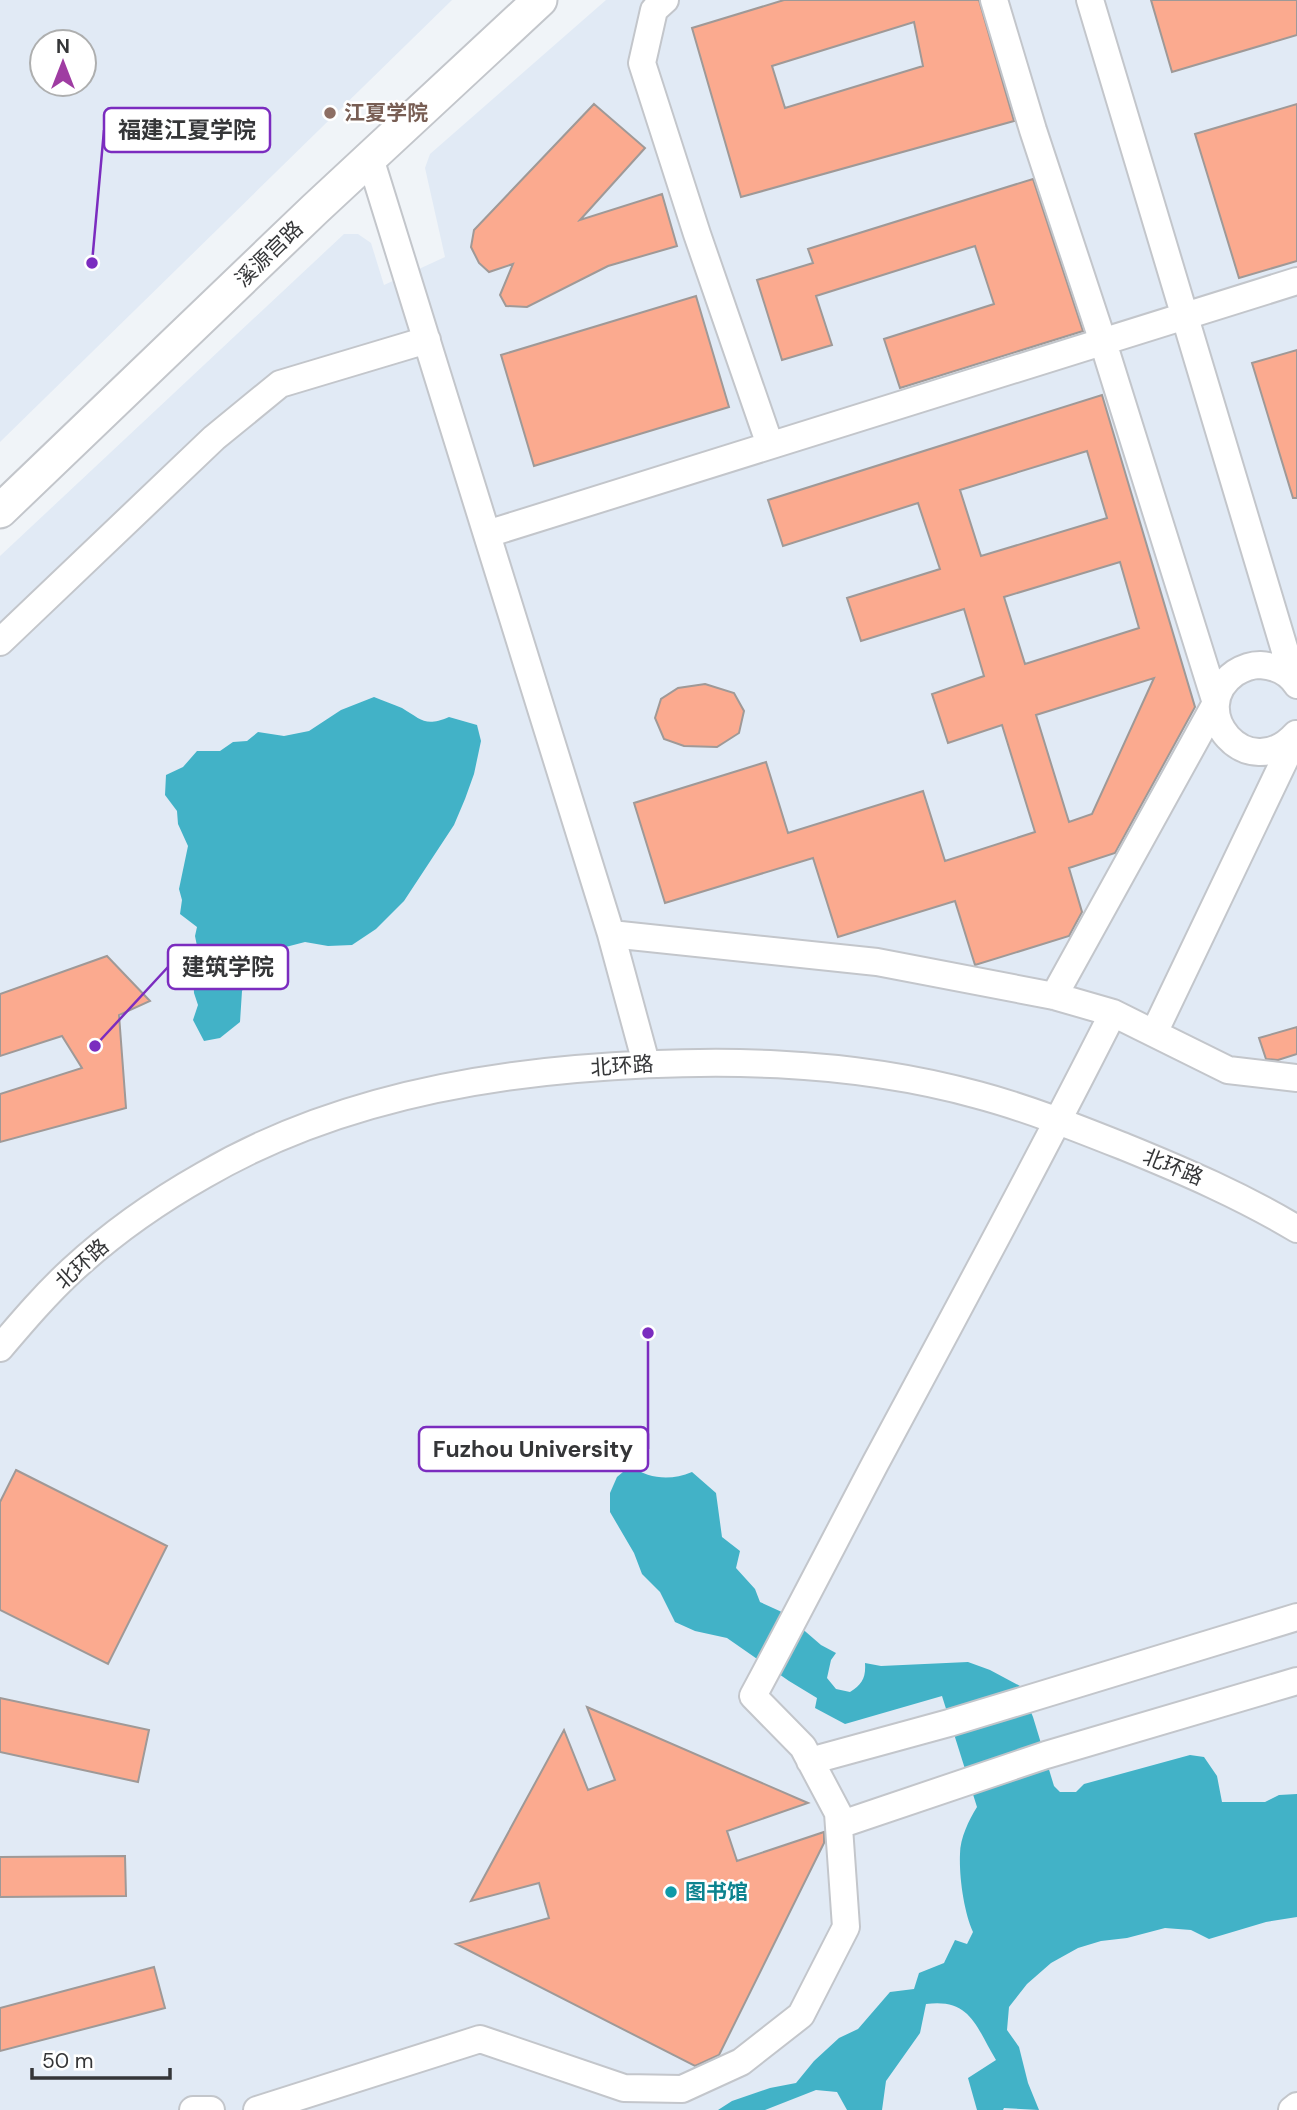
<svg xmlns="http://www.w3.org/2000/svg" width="1297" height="2110" viewBox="0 0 1297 2110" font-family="'DM Sans','Noto Sans SC',sans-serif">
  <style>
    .built { fill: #e1eaf5; fill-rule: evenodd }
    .water { fill: #42b2c7 }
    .building { fill: #fbaa8f; stroke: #9f9997; stroke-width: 2; fill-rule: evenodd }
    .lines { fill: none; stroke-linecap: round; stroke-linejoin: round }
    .minor-casing { stroke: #c3c6cb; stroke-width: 30 }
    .major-casing { stroke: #c3c6cb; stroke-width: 37 }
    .minor { stroke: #fff; stroke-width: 26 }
    .major { stroke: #fff; stroke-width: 33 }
    .education-dot { fill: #8d6e63; stroke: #fff; stroke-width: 2.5 }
    .culture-dot { fill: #0f9aa8; stroke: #fff; stroke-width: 2.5 }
    .labels { text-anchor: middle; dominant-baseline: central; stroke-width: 5; stroke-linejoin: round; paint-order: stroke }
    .education-label { font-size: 21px; font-weight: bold; fill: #785e54; stroke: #fff; text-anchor: start }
    .street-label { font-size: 21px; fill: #353638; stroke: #fff }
    .culture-label { font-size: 21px; font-weight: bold; fill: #0d838f; stroke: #fff; text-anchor: start }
    .leader { fill: none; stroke: #7b2cbf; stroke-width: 2.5 }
    .callout-dot { fill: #7b2cbf; stroke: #fff; stroke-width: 2.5 }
    .callout { fill: #fff; stroke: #7b2cbf; stroke-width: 2.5 }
    .callout-label { font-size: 23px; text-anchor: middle; font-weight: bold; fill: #353638 }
  </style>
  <rect width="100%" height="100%" fill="#f0f4f8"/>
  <path class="built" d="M0 0H452L0 442ZM84 42V84H42V42Z
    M606 0H1297V2110H0V556L344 234H358L371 243 384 285 445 257 425 168 430 154Z"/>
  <path class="water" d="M374 697C383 701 393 704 402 708 422 720 425 727 449 717L477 725 481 741 474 774 465 799 454 825 404 901 376 929 352 945 328 946 305 942 278 949 259 961 242 991 240 1022 220 1038 204 1041 193 1020 198 1005 194 993 193 975 199 956 195 936 197 927 180 914 182 900 179 889 188 846 178 824 177 811 165 795 166 775 183 767 197 751H220L233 742 247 741 258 732 284 736 309 731 341 710Z
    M630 1466C650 1479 670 1481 692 1472L716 1493 722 1537 740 1551 736 1568 755 1589 760 1602 784 1613 821 1645 836 1653 831 1660 827 1678 836 1689 850 1692C862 1684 866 1678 865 1663L881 1666 968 1662 990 1670 1020 1686 1033 1717 1054 1786 1060 1792H1076L1084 1784 1190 1755 1204 1757 1217 1776 1222 1802H1265L1279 1795 1297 1794V1917L1266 1922 1209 1939 1191 1930 1165 1928 1127 1938 1101 1941 1078 1948 1051 1963 1027 1984 1009 2007 1007 2030 1019 2047 1028 2083 1039 2110 1004 2108 1003 2110H977L968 2078 996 2060C976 2027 971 1998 926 2004L920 2033 886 2081 882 2110H847L837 2092 816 2090 765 2110H718L732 2101 770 2088 796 2083 814 2061 839 2038 858 2029 890 1992 914 1989 919 1973 944 1963 955 1940 967 1944 973 1932C964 1912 959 1877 960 1854 960 1838 969 1820 977 1807L942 1696 845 1724 815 1708 817 1698 789 1681 727 1638 695 1631 675 1622 660 1592 642 1574 634 1553 610 1512V1493L617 1477Z"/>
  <path class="building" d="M784 0H979L1014 121 741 197 692 28ZM914 22 923 66 785 108 772 66Z
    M1151 0H1297V35L1172 72Z
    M594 104 645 148 580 220 662 194 677 246 608 266 527 307 506 306 500 295 513 264 489 272 479 263 471 247 474 230Z
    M1297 104V261L1239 278 1195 134Z
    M1033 179 1083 331 900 388 884 339 994 304 975 246 816 296 832 345 782 360 757 280 813 263 808 249Z
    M696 296 729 407 534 466 501 355Z
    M1297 350V498H1293L1252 363Z
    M1102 395 1195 707 1115 853 1069 868 1082 912 1069 936 975 965 955 901 838 937 813 858 665 903 634 803 766 762 788 833 923 791 945 861 1035 832 1002 725 948 743 932 694 984 676 964 609 861 641 847 598 940 569 918 503 783 546 768 500ZM1087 451 1107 518 981 556 960 490ZM1120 562 1139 628 1025 664 1004 597ZM1154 678 1092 814 1069 822 1036 715Z
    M705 684 734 693 744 711 739 733 717 747 684 746 664 739 655 718 661 699 678 688Z
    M107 956 150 1001 119 1015 126 1108 0 1142V1094L82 1068 62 1036 0 1056V994Z
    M1297 1027V1054L1278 1060 1266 1059 1259 1038Z
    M16 1470 167 1546 108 1664 0 1610V1502Z
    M0 1698 149 1730 138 1782 0 1752Z
    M587 1707 808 1803 727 1831 737 1861 824 1832V1843L719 2055 695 2066 456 1944 549 1918 539 1883 471 1901 564 1730 588 1790 615 1780Z
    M125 1856 126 1896 0 1897V1857Z
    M154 1967 165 2008 0 2051V2008Z"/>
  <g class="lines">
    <g class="minor-casing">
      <path id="minor" d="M665 0 654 10 642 63 697 234 770 445
        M994 0 1033 130 1103 342 1216 703 1054 996
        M1090 0 1294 681
        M370 158 611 934 646 1063
        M487 534 1297 281
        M0 642 214 438 280 384 427 340
        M1296 734C1248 787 1183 710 1235 673 1243 668 1251 665 1260 665 1275 666 1289 672 1297 685
        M611 934 877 962 1054 996 1113 1013 1228 1070 1297 1078
        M1154 1033 1297 734
        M0 1348C23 1321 46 1294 72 1270 111 1234 158 1201 204 1175 317 1109 447 1080 576 1069 710 1058 847 1059 978 1095 1027 1108 1077 1128 1125 1147 1184 1171 1242 1196 1297 1229
        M810 1761 949 1723 1297 1617
        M839 1825 1046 1755 1297 1681
        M193 2110H211
        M257 2110 480 2039 624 2088 682 2089 741 2062 801 2015 846 1927 838 1813 803 1747 753 1696C795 1618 835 1540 876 1462 956 1313 1037 1164 1113 1013
        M1292 2110 1297 2106"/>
    </g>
    <g class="major-casing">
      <path id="major" d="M0 511 315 209 540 0"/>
    </g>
    <use href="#minor" class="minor"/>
    <use href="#major" class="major"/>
  </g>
  <circle class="education-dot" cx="330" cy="113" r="7"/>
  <circle class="culture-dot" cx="671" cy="1892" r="7"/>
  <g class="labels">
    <g class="education-label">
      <text x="344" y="113">江夏学院</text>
    </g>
    <g class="street-label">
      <text transform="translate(269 254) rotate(-44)">溪源宫路</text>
      <text transform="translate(622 1066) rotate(-4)">北环路</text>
      <text transform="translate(1173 1167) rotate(22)">北环路</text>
      <text transform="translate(82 1264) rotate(-42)">北环路</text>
    </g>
    <g class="culture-label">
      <text x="685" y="1892">图书馆</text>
    </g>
  </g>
  <path class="leader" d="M92 263L104 130M95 1046L168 967M648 1333L648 1449"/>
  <g class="callout-dot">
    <circle cx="92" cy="263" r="7"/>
    <circle cx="95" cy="1046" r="7"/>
    <circle cx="648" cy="1333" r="7"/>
  </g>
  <g class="callout">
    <rect x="104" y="108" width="166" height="44" rx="7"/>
    <rect x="168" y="945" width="120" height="44" rx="7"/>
    <rect x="419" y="1427" width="229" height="44" rx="7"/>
  </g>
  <g class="callout-label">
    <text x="187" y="138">福建江夏学院</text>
    <text x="228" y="975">建筑学院</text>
    <text x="533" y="1457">Fuzhou University</text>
  </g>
  <g transform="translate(63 63)"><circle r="33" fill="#ffffff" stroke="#aeafaf" stroke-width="2"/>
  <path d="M0-5L12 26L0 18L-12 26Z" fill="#9f3ca2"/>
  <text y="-10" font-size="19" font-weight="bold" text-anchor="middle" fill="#353638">N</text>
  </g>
  <path d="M32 2068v10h138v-10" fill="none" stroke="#353638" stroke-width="3.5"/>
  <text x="42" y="2068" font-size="21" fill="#353638" stroke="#ffffff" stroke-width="5" paint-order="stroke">50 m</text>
</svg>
